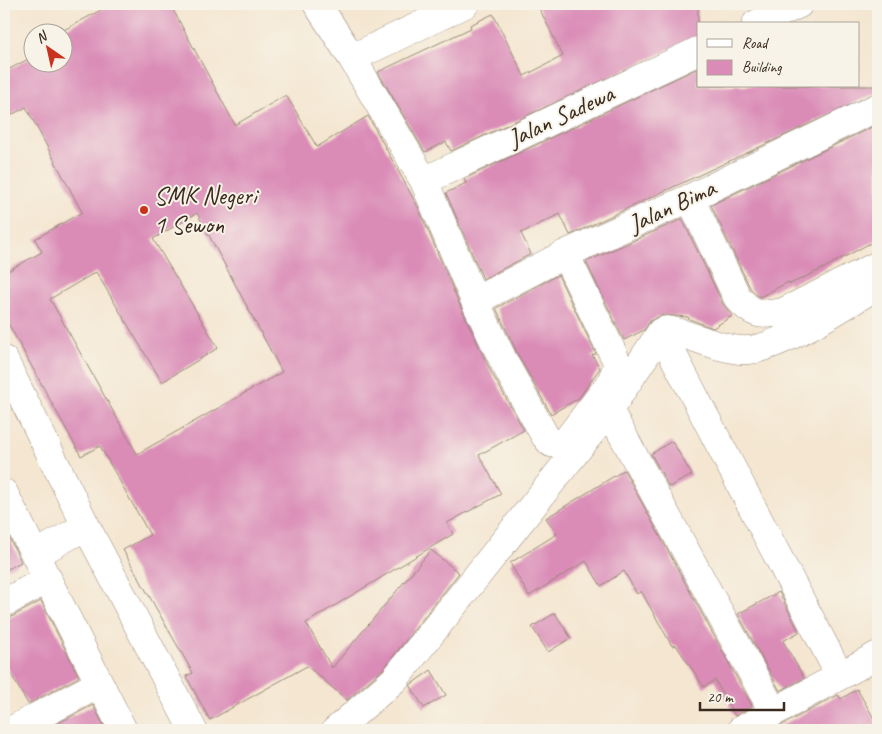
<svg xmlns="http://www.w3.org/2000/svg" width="882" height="734" viewBox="0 0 882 734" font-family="Caveat,sans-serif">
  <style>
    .building { fill: #da8cb7; fill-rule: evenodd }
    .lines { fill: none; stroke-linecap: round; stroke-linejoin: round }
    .minor-casing { stroke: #988877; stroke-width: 29 }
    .minor { stroke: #fff; stroke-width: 28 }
    .poi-dot { fill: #c8321e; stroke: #f7f3e8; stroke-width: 2 }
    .labels { text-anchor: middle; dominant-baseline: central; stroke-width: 4; stroke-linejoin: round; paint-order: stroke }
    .street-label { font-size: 25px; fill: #3b2a1e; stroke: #f7f3e8 }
    .poi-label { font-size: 25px; fill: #3b2a1e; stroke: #f7f3e8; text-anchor: start }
  </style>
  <rect width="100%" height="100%" fill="#f7f3e8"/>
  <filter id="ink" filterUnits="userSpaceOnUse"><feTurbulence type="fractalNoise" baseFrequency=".02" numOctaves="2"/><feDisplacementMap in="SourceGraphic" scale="10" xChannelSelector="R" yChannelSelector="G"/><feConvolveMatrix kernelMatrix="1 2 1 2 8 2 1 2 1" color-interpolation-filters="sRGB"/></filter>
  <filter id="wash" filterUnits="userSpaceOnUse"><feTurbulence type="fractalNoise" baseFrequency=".0096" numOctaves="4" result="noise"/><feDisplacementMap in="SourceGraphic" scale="20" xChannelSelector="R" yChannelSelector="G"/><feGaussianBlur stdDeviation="1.12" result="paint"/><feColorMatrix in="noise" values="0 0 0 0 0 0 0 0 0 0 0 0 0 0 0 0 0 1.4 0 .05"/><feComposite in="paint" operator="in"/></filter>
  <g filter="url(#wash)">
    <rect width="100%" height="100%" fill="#f4e6d0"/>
    <g id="blocks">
      <path class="building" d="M112 4H170L235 125 286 95 317 147 368 116 418 207 461 308 491 372 524 430 479 455 501 494 447 523 453 534 306 623 332 668 431 550 459 573 383 669 347 700 307 666 210 720 186 676 193 673 123 550 150 535 100 446 81 456 4 316V273L42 252 35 239 82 212 26 107 4 119V72L32 57V62H62V31ZM197 213 282 372 137 454 50 299 96 272 162 382 218 348 153 239Z
        M537 4H698V36L451 151 446 142 425 152 378 72 471 28 470 25 493 14 524 76 563 56Z
        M698 68V86H878V92L570 235 560 214 521 233 531 254 483 279 446 193 466 183 464 179Z
        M878 124V239L822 269 790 284 788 282 760 297 757 295 750 288 711 205Z
        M682 219 723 304 732 316 713 328 689 319 688 317 662 315 650 321 644 330 624 340 586 262Z
        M558 275 596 354 592 355 600 368 579 398 551 414 519 357 496 308Z
        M672 441 692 475 669 487 651 454Z
        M624 470 752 706 735 716 715 680 704 687 676 645 672 646 641 591 637 594 624 571 601 586 586 561 529 596 510 563 557 534 546 518Z
        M4 527 21 562 4 571Z
        M779 592 799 632 783 641 804 678 780 691 738 614Z
        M41 601 79 677 28 704 4 662V621Z
        M555 613 571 638 548 652 532 627Z
        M431 670 446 695 424 708 410 685Z
        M857 689 876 722 863 730H773L838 695 841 699Z
        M93 705 106 730H45Z"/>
    </g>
  </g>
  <g filter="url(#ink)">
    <use href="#blocks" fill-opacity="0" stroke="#988877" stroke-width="1"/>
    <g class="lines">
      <g class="minor-casing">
        <path id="minor" d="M317 4 352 58 424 181 475 301 565 254 690 198 878 107
          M756 24 799 4
          M352 58 465 4
          M424 181 698 51
          M690 198 737 297C752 315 761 316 783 312L878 265
          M475 301 505 364 545 436 551 443 560 444 566 441 611 382 618 364 565 254
          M661 332 839 674
          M661 332 667 330 677 332C696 337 728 352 748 350 781 348 848 303 878 285
          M4 360 86 526
          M609 410 773 711
          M4 493 123 730
          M35 555 86 526 193 730
          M4 603 48 579
          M12 730 99 684
          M336 730 394 680 609 410 661 332
          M741 730 878 655"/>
      </g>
      <use href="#minor" class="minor"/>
    </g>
  </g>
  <circle class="poi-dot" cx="144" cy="210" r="5"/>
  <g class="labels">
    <g class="street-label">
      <text transform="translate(561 116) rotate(-25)">Jalan Sadewa</text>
      <text transform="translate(672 206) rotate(-25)">Jalan Bima</text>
    </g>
    <g class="poi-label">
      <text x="154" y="196">SMK Negeri<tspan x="154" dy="29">1 Sewon</tspan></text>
    </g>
  </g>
  <rect width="882" height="734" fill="none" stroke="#f7f3e8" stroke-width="20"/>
  <rect x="697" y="22" width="162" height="65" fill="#f7f3e8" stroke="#aca397"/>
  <rect x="707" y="39" width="25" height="8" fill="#ffffff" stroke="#aca397"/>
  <text x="742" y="48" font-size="15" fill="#3b2a1e">Road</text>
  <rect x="707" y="60" width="25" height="15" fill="#da8cb7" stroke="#aca397"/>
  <text x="742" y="72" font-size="15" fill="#3b2a1e">Building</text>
  <g transform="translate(48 48) rotate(326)"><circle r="24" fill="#f7f3e8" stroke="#aca397"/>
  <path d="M0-4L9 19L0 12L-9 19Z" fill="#c8321e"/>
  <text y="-8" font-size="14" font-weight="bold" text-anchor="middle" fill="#3b2a1e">N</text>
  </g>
  <path d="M700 702v8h84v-8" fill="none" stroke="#3b2a1e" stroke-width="2.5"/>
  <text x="707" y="702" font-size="15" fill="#3b2a1e" stroke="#f7f3e8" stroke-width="4" paint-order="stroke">20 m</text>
</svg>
